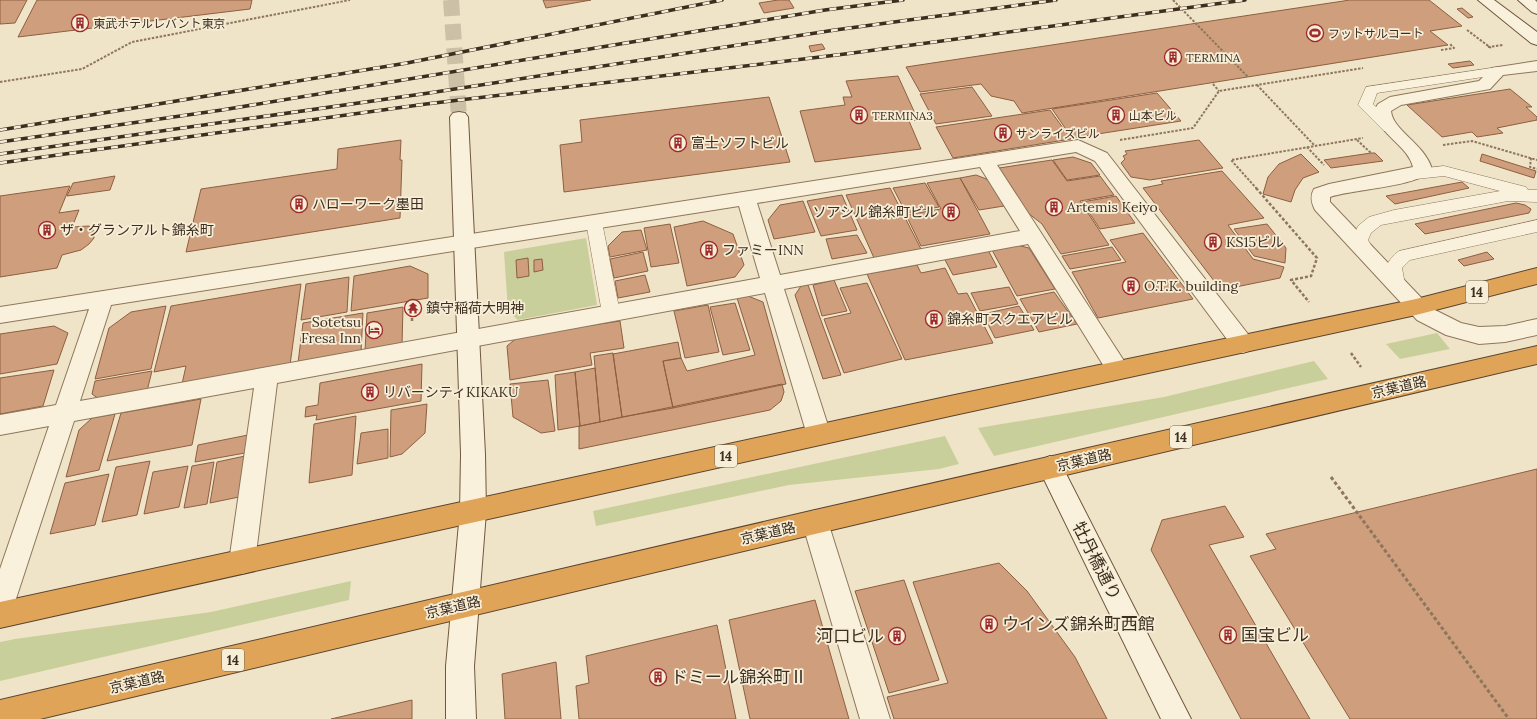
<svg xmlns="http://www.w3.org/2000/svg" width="1537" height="719" viewBox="0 0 1537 719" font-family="Lora,'Noto Sans JP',serif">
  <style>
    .green { fill: #c9cf9b }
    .building { fill: #cf9f7d; stroke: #8d5f41 }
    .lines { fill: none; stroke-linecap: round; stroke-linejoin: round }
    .secondary-tunnel { stroke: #ccc0a6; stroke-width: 16; stroke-dasharray: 16 8; stroke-linecap: butt }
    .lane-casing { stroke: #8d765c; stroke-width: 1 }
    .street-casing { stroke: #8d765c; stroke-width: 2 }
    .secondary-casing { stroke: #6f573f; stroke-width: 2 }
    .highway-casing { stroke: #5b4430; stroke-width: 2 }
    .path-far2 { stroke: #8d765c; stroke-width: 2; stroke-dasharray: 2.5 1.5; stroke-linecap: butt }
    .path-far1 { stroke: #8d765c; stroke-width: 2.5; stroke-dasharray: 3 2; stroke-linecap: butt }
    .path { stroke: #8d765c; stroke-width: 3; stroke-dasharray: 3.5 2.5; stroke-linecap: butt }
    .lane { fill: #faf1dc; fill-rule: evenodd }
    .street { fill: #faf1dc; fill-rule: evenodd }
    .secondary { fill: #faf1dc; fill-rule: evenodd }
    .highway { fill: #e0a458; fill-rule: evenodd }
    .rail-casing { stroke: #3d2e20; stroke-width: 3.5 }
    .rail { stroke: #f7eed8; stroke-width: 2.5; stroke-dasharray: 7; stroke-linecap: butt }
    .labels { text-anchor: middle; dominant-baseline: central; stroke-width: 3.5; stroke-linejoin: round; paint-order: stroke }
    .far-poi-label { font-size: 12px; fill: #3d2e20; stroke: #f7eed8; text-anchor: start }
    .shield { fill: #f7eed8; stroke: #756857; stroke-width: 1 }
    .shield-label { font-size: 13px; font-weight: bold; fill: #3d2e20 }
    .poi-label { font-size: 14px; fill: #3d2e20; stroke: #f7eed8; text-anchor: start }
    .street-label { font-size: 14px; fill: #3d2e20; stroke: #f7eed8 }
    .near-street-label { font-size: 17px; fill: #3d2e20; stroke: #f7eed8 }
    .near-poi-label { font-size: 17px; fill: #3d2e20; stroke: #f7eed8; text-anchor: start }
  </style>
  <rect width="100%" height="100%" fill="#f0e4c8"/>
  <path class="green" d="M586 238 597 305 518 320 508 311 504 252Z
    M1437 333 1450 349 1400 359 1386 344Z
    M1314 361 1328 379 994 456 978 428 1164 397Z
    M945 436 959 464 939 469 789 485 596 526 593 511Z
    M351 581 349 600 0 681V642L15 639 211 612Z"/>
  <path class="building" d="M0 0H27L15 23 0 24Z
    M37 0H252L250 9 18 37Z
    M543 0H591L546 8Z
    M778 0H789L794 8 764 13 759 3Z
    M1350 0H1429L1462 26 1430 31 1448 45 1022 113 1014 101 991 96 981 84 920 92 906 67Z
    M1462 8 1473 17 1468 18 1457 9Z
    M822 44 825 49 811 52 809 46Z
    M1470 61 1474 65 1453 68 1448 64Z
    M898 76 918 120 909 121 921 149 815 162 800 111 845 105 843 97H852L846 81Z
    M972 87 992 116 936 124 920 94Z
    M1510 89 1532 107H1526L1537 117V120L1497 128 1503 133 1477 137 1472 132 1442 137 1407 105Z
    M1157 93 1181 121 1072 138 1052 109Z
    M769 97 790 162 564 192 560 145 582 142 580 120Z
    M1050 110 1071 139 953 158 936 127Z
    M401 140 400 160H402L400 218 186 252 201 189 337 169 338 149Z
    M1199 140 1223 168 1150 180 1131 177 1121 163 1125 159 1123 156 1127 154 1125 151Z
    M1371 153H1375L1383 161 1331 168 1324 160Z
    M1301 154 1319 172 1303 178 1295 190 1291 202 1263 194 1268 177 1279 164Z
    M1482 154 1536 171 1534 178 1480 161Z
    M1073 157 1091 163 1100 175 1067 180 1053 160Z
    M1052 160 1067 181 1100 176 1114 195 1080 201 1109 245 1061 254 1042 224 1028 213 999 168Z
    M1222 171 1264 218 1228 225 1253 259 1284 267 1280 278 1221 290 1143 188 1163 184 1161 181Z
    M976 175 989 180 1004 206 979 210 960 178Z
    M115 176 110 190 67 196 73 183Z
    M960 178 990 234 921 246 906 215 941 209 927 183Z
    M1462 182 1469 188 1395 204 1386 196Z
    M925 183 939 207 906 213 893 188Z
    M70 186 59 213 79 210 72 227 89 226 93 229 94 238 89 244 81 250 62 255 57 268 0 277V196Z
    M890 188 921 249 874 258 846 195Z
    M842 195 857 230 821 236 807 201Z
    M1116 196 1135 223 1100 229 1082 202Z
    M803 201 815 232 774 239 768 220 780 205Z
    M1516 203 1525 205 1531 209 1529 213 1425 234 1415 224Z
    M703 221 733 234 744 265 735 277 687 286 674 227Z
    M670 224 679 263 651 267 644 228Z
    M1267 224 1286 248 1285 263 1254 256 1234 229Z
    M641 230 647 250 610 257 608 246 622 232Z
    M1143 233 1193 299 1098 318 1072 272 1126 262 1110 240Z
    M857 235 867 253 832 259 826 239Z
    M1017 245 1029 248 1055 289 1017 296 992 250Z
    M1112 247 1121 260 1070 269 1062 256Z
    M988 250 997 267 953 275 944 258Z
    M643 252 648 271 614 278 610 259Z
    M1487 252 1494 259 1464 266 1458 260Z
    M528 258 529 276 517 278 516 260Z
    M542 259 543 270 534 272V260Z
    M917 265 921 273 945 268 958 294 967 293 993 343 905 360 867 274Z
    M410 266 428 274V298L351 311 354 276Z
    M645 275 650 292 618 298 615 281Z
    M349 277 347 312 301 320 306 284Z
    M834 280 847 311 822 316 813 285Z
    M867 283 902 359 844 373 824 319 851 313 840 288Z
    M301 284 290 365 182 384 186 366 154 372 171 306Z
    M808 285 841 375 823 379 795 295 801 286Z
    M1009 287 1018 304 980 311 971 293Z
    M1054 292 1077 324 1039 332 1020 299Z
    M748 296 763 302 786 384 673 408 663 361 681 358 687 371 755 355 737 298Z
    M735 303 750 350 723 355 710 307Z
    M417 304 416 311 408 312 409 305Z
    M708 305 719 352 685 358 674 311Z
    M166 306 151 369 95 379 109 328 131 312Z
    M1019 306 1034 330 995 338 983 314Z
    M403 307 402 345 365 351 367 313Z
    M363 313 361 352 298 363 303 323Z
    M620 321 624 348 590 353 592 365 510 380 507 346 519 336Z
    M54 326 68 333 57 364 0 374V334Z
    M678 342 681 358 663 361 673 408 622 417 613 354Z
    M613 353 622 417 600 422 594 356Z
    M422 364 421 401 316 420 317 415 305 417 306 407 318 405 320 383Z
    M595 368 600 422 580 426 575 372Z
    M54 370 43 406 0 414V378Z
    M152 371 147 391 99 399 92 394 95 381Z
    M575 372 580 426 558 430 555 375Z
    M548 380 555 431 541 433 513 417 510 384Z
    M782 384 784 392 781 401 770 410 579 449V426H580Z
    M201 399 192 445 107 461 121 413Z
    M427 404 425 433 402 454 390 457 391 410Z
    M115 414 99 470 66 477 79 430 92 418Z
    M356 416 352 475 309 483 314 424Z
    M388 429V458L357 464 361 433Z
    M248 435 245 453 195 462 198 445Z
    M245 456 239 497 210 503 217 462Z
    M150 461 137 515 102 522 116 467Z
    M214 462 207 504 184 508 192 466Z
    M188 466 179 507 144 514 153 472Z
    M1537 469V719H1350L1250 556 1276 549 1266 534Z
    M109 474 95 525 50 534 65 483Z
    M1225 506 1244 537 1209 545 1310 719H1241L1151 550 1162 520Z
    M999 563 1027 591 1075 657 1107 719H894L887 697 948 683 913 582Z
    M904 580 939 680 889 693 855 591Z
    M815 600 849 719H750L729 620Z
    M717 625 736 719H579L576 686 589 683 586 656Z
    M556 662 561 719H505L502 674Z
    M412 700V719H331Z"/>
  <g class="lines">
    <path class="secondary-tunnel" d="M451 0 459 117"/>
    <g class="lane-casing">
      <path id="lane" d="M1498 67 1503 68 1505 71 1503 74 1377 93 1373 104 1397 128 1394 131H1384L1358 105 1366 87Z
        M1444 166 1526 187 1528 190H1537V202L1508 201 1381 225 1371 233 1368 240 1374 251 1371 255 1365 257 1359 255 1352 240 1358 226 1369 217 1394 210 1500 191 1444 176 1416 179 1410 178 1408 174 1410 170Z
        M594 216 600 218 602 222 620 313 617 318 611 320 605 318 602 313 586 222 588 218Z
        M1537 220V232L1410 260 1402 268 1405 284 1402 289 1396 291 1390 289C1381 273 1385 262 1399 251Z"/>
    </g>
    <g class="street-casing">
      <path id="street" d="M1537 61V71L1503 75 1490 89 1401 105 1391 111C1393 131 1424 143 1432 169 1421 187 1353 189 1330 197V202L1431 308 1461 323 1479 327 1505 326 1537 319V335L1505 342 1479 344 1446 335 1417 320 1315 210C1311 202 1310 196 1314 189L1329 184 1413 167C1408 146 1382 137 1373 112L1378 104 1390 97 1479 81 1492 68Z
        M1078 140 1107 153 1251 338 1254 344 1251 350 1243 353 1235 350 1095 161 1076 152 997 165 1126 364 1129 370 1126 376 1118 379 1110 376 1028 244 784 289 831 435 827 442 819 445 811 442 807 435 765 293 277 383 255 562 251 571 242 574 233 571 229 562 254 388 74 421 13 608 10 617 0 621V569L49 426 0 435V415L56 405 89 309 0 323V307ZM980 167 1020 231 780 275 757 203ZM739 206 760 278 80 401 111 305Z
        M815 510 824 514 828 522 890 719H860L802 522 806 514Z"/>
    </g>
    <g class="secondary-casing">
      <path id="secondary" d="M1478 0H1494L1537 32V45L1531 43Z
        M1518 0H1535L1537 2V14L1532 12Z
        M459 112 465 113 468 117 485 454 486 512 474 666 476 719H446V666L460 512 461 454 450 117 453 113Z
        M1050 456 1059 460 1191 719H1161L1038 467 1041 460Z"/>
    </g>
    <g class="highway-casing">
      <path id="highway" d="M1537 268V284L1416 315 950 416 0 628V602L950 396 1416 299Z
        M1537 346V364L815 534 40 719H0V700L815 510Z"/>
    </g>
    <path class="path-far2" d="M1173 0 1248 77
      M1467 30 1491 48
      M1488 47 1503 45
      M1441 50 1454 48 1450 44
      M0 82 82 69 132 42 350 0
      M1213 84 1219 91
      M1257 85 1314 145
      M1120 140 1193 128 1219 91 1363 68
      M1357 140 1371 153
      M1443 145 1472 141 1537 160
      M1307 147 1324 165
      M1531 158 1530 167 1537 169
      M1257 189 1231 160 1363 138"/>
    <path class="path-far1" d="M1256 188 1317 258 1311 276 1291 280 1309 302
      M412 313V323
      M1351 353 1361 367"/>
    <path class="path" d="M1331 477 1509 719"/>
    <use href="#lane" class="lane"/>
    <use href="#street" class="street"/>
    <use href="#secondary" class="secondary"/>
    <use href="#highway" class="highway"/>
    <g class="rail-casing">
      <path id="rail" d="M0 130 407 63 722 0
        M0 142 222 110 825 10 903 0
        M0 154 429 93 835 30 1056 0
        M0 163 426 104 845 54 1245 0"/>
    </g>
    <use href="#rail" class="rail"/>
  </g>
  <defs>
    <g id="building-ring" transform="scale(0.9)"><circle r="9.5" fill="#f7eed8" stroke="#9e2a2b" stroke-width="1.5"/><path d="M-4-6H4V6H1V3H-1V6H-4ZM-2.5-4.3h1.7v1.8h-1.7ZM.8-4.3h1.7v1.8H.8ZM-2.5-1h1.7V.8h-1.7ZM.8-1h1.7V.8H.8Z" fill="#9e2a2b"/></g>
    <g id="stadium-ring" transform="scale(0.9)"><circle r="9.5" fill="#f7eed8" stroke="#9e2a2b" stroke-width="1.5"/><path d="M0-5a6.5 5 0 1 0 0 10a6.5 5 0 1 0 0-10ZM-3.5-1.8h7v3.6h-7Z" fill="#9e2a2b"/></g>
    <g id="temple-ring" transform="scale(0.9)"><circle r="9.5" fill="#f7eed8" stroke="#9e2a2b" stroke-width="1.5"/><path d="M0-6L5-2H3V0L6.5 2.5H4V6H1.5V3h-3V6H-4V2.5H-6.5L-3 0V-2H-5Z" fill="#9e2a2b"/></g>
    <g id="hotel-ring" transform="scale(0.9)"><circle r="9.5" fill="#f7eed8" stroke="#9e2a2b" stroke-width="1.5"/><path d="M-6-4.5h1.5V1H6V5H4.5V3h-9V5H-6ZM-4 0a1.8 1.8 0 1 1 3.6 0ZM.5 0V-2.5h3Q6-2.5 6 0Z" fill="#9e2a2b"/></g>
  </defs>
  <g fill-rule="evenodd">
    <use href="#building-ring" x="80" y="23"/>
    <use href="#stadium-ring" x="1315" y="33"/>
    <use href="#building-ring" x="1173" y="57"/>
    <use href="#building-ring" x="859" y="115"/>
    <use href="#building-ring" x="1116" y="115"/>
    <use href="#building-ring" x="1003" y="133"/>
    <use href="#building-ring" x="678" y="143"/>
    <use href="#building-ring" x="299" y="204"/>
    <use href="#building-ring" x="1054" y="207"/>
    <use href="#building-ring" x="951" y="212"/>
    <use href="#building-ring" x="47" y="230"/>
    <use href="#building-ring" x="1213" y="242"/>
    <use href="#building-ring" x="709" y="250"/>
    <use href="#building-ring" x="1131" y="286"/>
    <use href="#temple-ring" x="413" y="308"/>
    <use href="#building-ring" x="934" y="319"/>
    <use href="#hotel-ring" x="374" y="330"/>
    <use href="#building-ring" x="370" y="392"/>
    <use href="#building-ring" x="989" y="624"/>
    <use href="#building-ring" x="1228" y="635"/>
    <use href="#building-ring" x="897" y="636"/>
    <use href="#building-ring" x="658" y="677"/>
  </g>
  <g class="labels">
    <g class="far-poi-label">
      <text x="93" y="23">東武ホテルレバント東京</text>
      <text x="1328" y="33">フットサルコート</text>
      <text x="1186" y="57">TERMINA</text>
      <text x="872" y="115">TERMINA3</text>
      <text x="1129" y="115">山本ビル</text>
      <text x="1016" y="133">サンライズビル</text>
    </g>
    <g class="shield">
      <rect x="1466" y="281" width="22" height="22" rx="3"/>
      <rect x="1170" y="426" width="22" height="22" rx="3"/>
      <rect x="715" y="445" width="22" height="22" rx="3"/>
      <rect x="222" y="649" width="22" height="22" rx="3"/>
    </g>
    <g class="shield-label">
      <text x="1477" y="292">14</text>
      <text x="1181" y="437">14</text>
      <text x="726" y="456">14</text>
      <text x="233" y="660">14</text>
    </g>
    <g class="poi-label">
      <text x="691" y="143">富士ソフトビル</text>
      <text x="312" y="204">ハローワーク墨田</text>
      <text x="1067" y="207">Artemis Keiyo</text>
      <text x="938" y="212" text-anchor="end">ソアシル錦糸町ビル</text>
      <text x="60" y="230">ザ・グランアルト錦糸町</text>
      <text x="1226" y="242">KS15ビル</text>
      <text x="722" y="250">ファミーINN</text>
      <text x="1144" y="286">O.T.K. building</text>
      <text x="426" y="308">鎮守稲荷大明神</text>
      <text x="947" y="319">錦糸町スクエアビル</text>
      <text x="361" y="322" text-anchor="end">Sotetsu<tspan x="361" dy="16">Fresa Inn</tspan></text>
      <text x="383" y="392">リバーシティKIKAKU</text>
    </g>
    <g class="street-label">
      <text transform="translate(1399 387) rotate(-13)">京葉道路</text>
      <text transform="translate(1084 460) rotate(-13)">京葉道路</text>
      <text transform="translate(768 533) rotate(-13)">京葉道路</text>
      <text transform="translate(453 607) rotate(-13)">京葉道路</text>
      <text transform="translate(137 682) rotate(-13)">京葉道路</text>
    </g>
    <g class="near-street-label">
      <text transform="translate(1097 561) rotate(63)">牡丹橋通り</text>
    </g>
    <g class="near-poi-label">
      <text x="1002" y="624">ウインズ錦糸町西館</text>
      <text x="1241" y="635">国宝ビル</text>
      <text x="884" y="636" text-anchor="end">河口ビル</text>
      <text x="671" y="677">ドミール錦糸町Ⅱ</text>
    </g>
  </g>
</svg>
